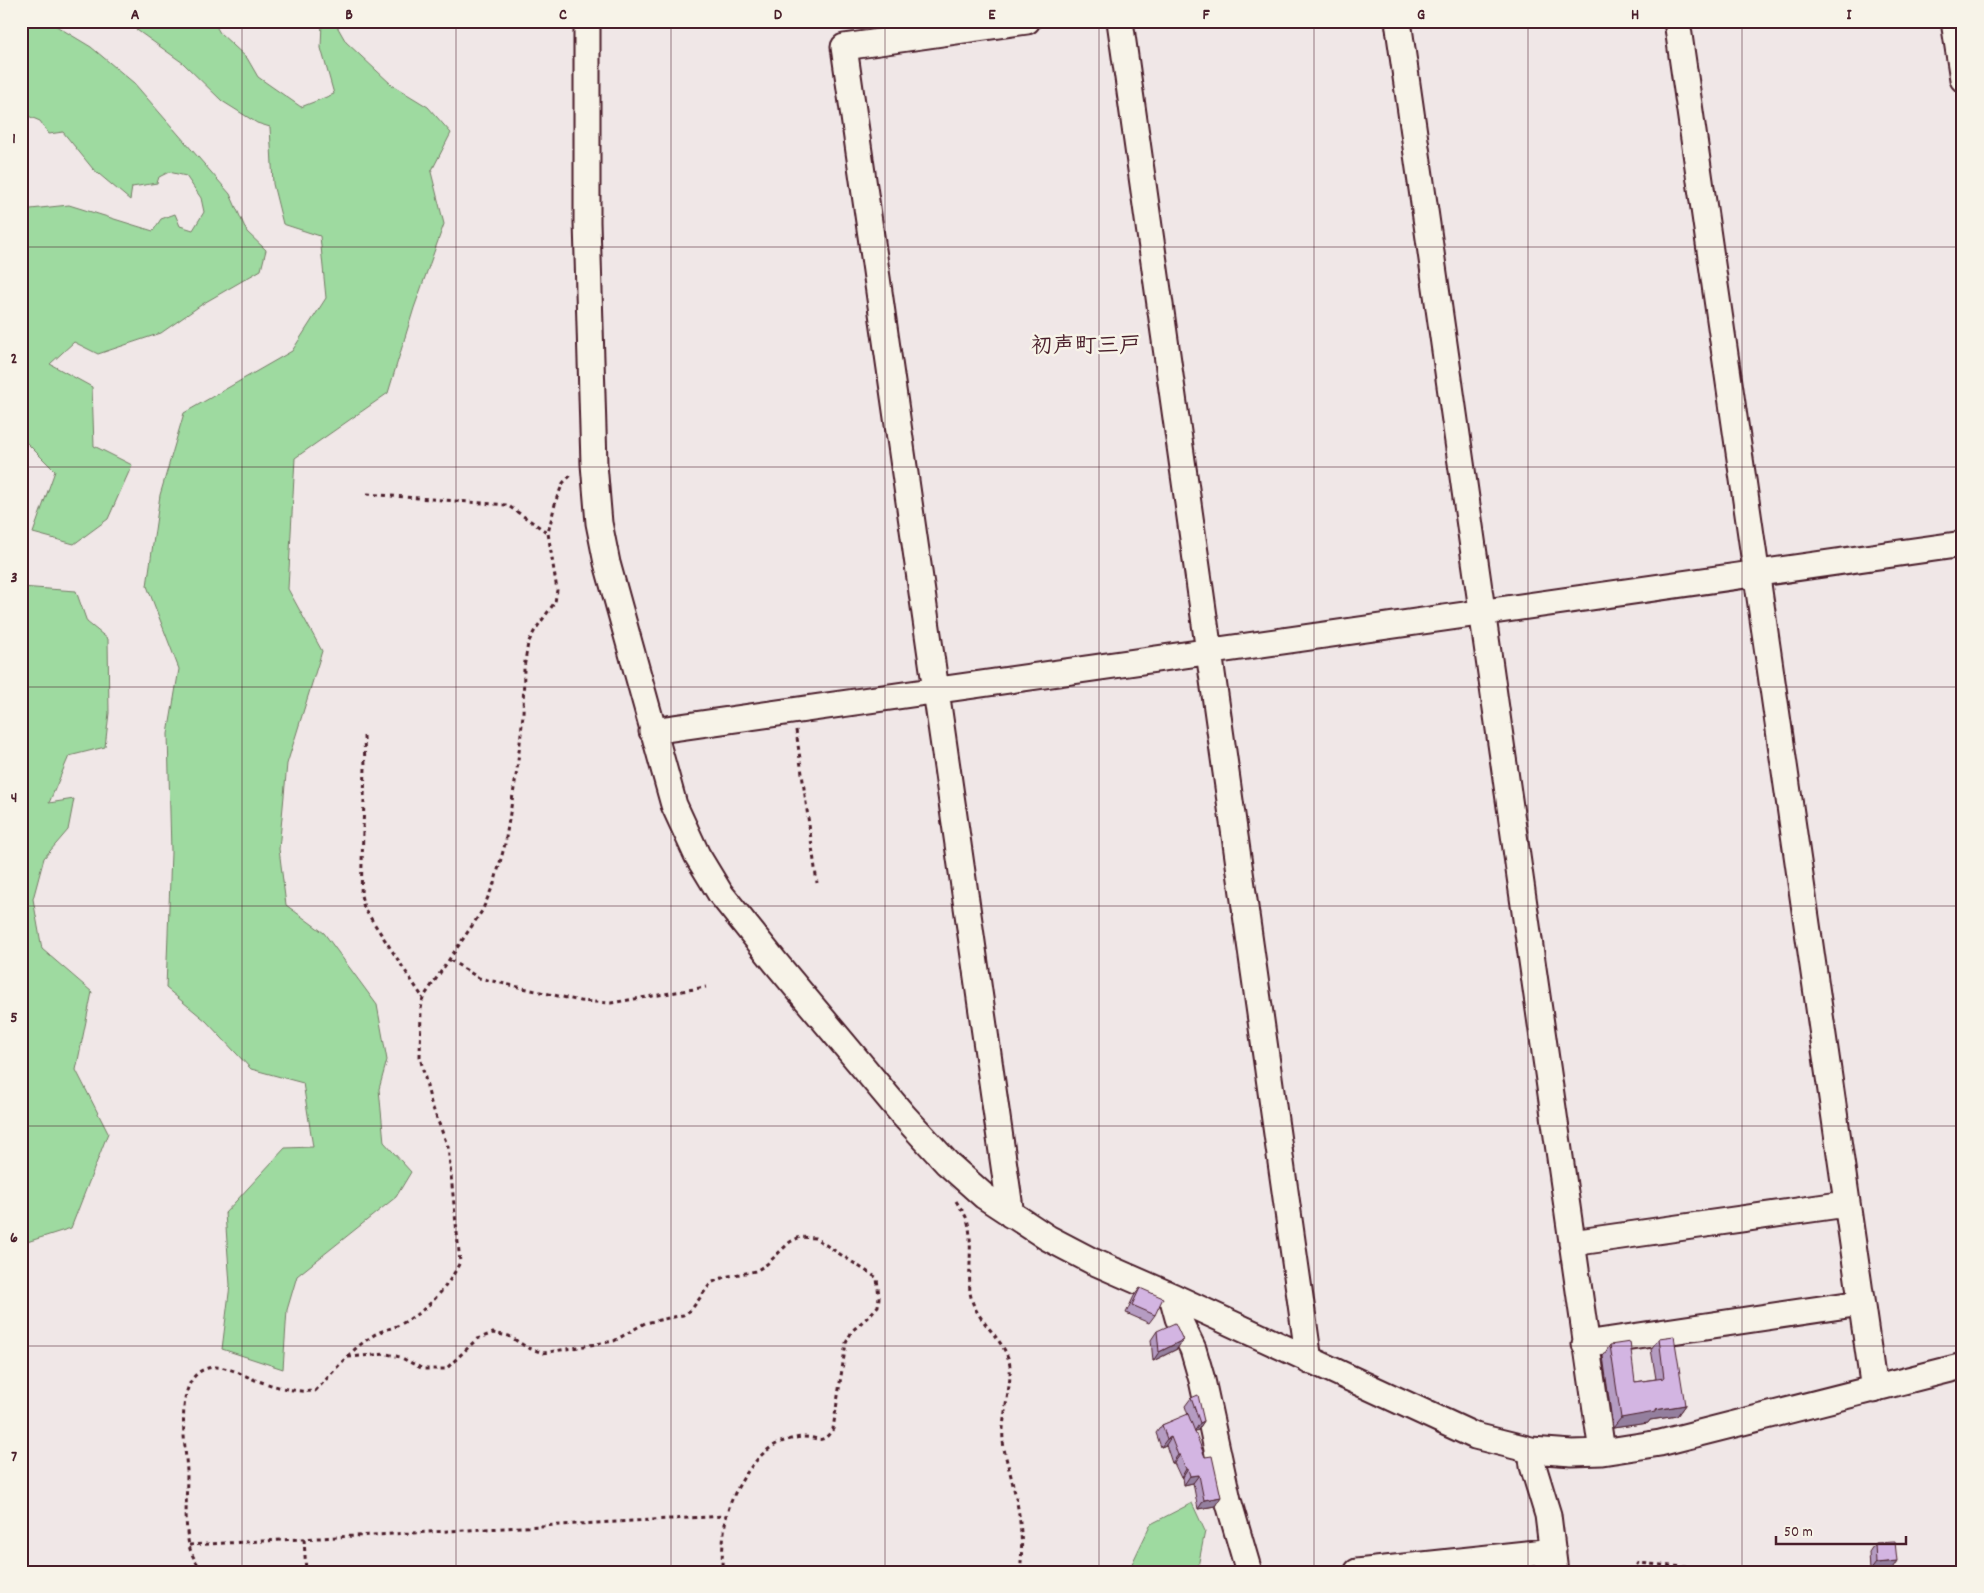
<svg xmlns="http://www.w3.org/2000/svg" width="1984" height="1593" viewBox="0 0 1984 1593" font-family="Dekko,'Klee One',sans-serif">
  <style>
    .green { fill: #9edaa0; stroke: #747c66 }
    .lines { fill: none; stroke-linecap: round; stroke-linejoin: round }
    .minor-casing { stroke: #4a1f2b; stroke-width: 29 }
    .path { stroke: #4a1f2b; stroke-width: 3; stroke-dasharray: 4 4; stroke-linecap: butt }
    .minor { stroke: #f7f3e8; stroke-width: 25 }
    .wall { fill: #b59cc2; stroke: #4a1f2b }
    .shaded-wall { fill: #947f9e; stroke: #4a1f2b }
    .building { fill: #d3b5e2; stroke: #4a1f2b }
    .grid { fill: none; stroke: #4a1f2b; stroke-width: 1; stroke-opacity: 0.55 }
    .labels { text-anchor: middle; dominant-baseline: central; stroke-width: 5; stroke-linejoin: round; paint-order: stroke }
    .quarter-label { font-size: 22px; font-weight: bold; fill: #4a1f2b; stroke: #f7f3e8 }
    .neatline { fill: none; stroke: #4a1f2b; stroke-width: 2 }
    .grid-label { font-size: 16px; text-anchor: middle; font-weight: bold; fill: #4a1f2b }
  </style>
  <rect width="100%" height="100%" fill="#f0e7e7"/>
  <filter id="ink" filterUnits="userSpaceOnUse"><feTurbulence type="fractalNoise" baseFrequency=".02" numOctaves="2"/><feDisplacementMap in="SourceGraphic" scale="10" xChannelSelector="R" yChannelSelector="G"/><feConvolveMatrix kernelMatrix="1 2 1 2 8 2 1 2 1" color-interpolation-filters="sRGB"/></filter>
  <g filter="url(#ink)">
    <path class="green" d="M21 21H48L91 47 134 83 230 194 247 232 266 250 261 270 204 303 161 333 98 354 74 342 50 364 92 387 94 446 132 465 108 519 74 544 33 533 55 471 21 437V210L69 205 153 231 161 219 175 214 180 226 193 230 204 212 201 198 186 176 169 172 159 177 157 183 132 187 130 200 93 169 63 132 49 134 40 121 21 113Z
      M122 21H213L220 33 247 58 258 77 301 107 334 94 321 48 322 21H334L346 42 392 85 428 107 451 133 431 172 444 224 414 308 388 393 295 458 288 589 322 651 287 764 279 849 286 905 324 933 377 1005 387 1060 379 1089 384 1142 411 1172 396 1197 297 1276 287 1310 283 1369 222 1349 230 1285 225 1213 285 1148 313 1147 303 1083 251 1069 206 1021 166 988 171 852 168 734 179 669 147 586 160 495 184 413 292 351 326 298 320 236 283 224 273 184 270 127 257 123 222 101 183 63 134 28Z
      M21 587 76 591 87 622 108 639 109 713 105 747 69 756 49 803 74 799 68 830 44 858 33 899 42 949 92 992 76 1070 108 1133 71 1228 27 1242 21 1258Z
      M1192 1503 1205 1531 1197 1572H1128L1151 1524Z"/>
    <g class="lines">
      <g class="minor-casing">
        <path id="minor" d="M587 21V222L594 464 599 523 607 563 674 805 697 855 720 893 776 963 904 1116 947 1163 984 1196 1048 1238 1092 1261 1172 1296 1475 1436 1531 1450 1572 1453 1602 1452 1660 1443 1963 1366
          M1120 21 1309 1361
          M1398 21 1602 1452
          M1677 21 1874 1390
          M1954 21 1963 79
          M652 731 1963 544
          M1011 1215 844 47 1027 21
          M1572 1243 1846 1204
          M1172 1296 1178 1318 1193 1349 1202 1380 1228 1500 1249 1572
          M1585 1344 1861 1303
          M1531 1450 1533 1466 1548 1515 1555 1572
          M1357 1572 1553 1551"/>
      </g>
      <path class="path" d="M367 494 507 505 548 533
        M796 730 817 883
        M364 736 365 767 361 895 364 908 423 998
        M450 960 479 978 580 1001 611 1003 706 987
        M956 1201C959 1206 963 1211 966 1217 974 1235 968 1272 970 1292 974 1321 1002 1335 1009 1361 1014 1378 1001 1417 1003 1440 1004 1455 1010 1470 1013 1485 1020 1512 1024 1544 1020 1572
        M348 1357 387 1354 400 1357 423 1369H446L477 1339 493 1333 509 1336 528 1348 543 1353 614 1341 645 1323 683 1315 691 1310 711 1283 724 1277 756 1271 767 1264 790 1242 800 1237 815 1238 877 1278 879 1297 878 1306 870 1315 852 1331 846 1343 833 1429C821 1446 820 1437 804 1437 797 1437 787 1440 781 1442 756 1451 731 1493 726 1518 723 1535 722 1554 722 1572
        M304 1539 306 1572
        M189 1545 726 1516
        M202 1572C197 1563 191 1555 189 1545 184 1521 187 1496 187 1472 186 1446 172 1377 208 1368 225 1364 240 1374 255 1380 274 1386 295 1393 315 1391 333 1373 349 1351 371 1337 379 1331 390 1329 399 1325 427 1311 447 1289 460 1262L448 1147 431 1103 420 1057 421 1009 423 998 482 911 495 881 505 844 517 770 523 715 524 668 528 643 535 630 555 602 557 590 548 533 556 500 563 483 573 473
        M1632 1572 1638 1563 1741 1572"/>
      <use href="#minor" class="minor"/>
    </g>
    <path class="wall" d="M1140 1288 1155 1315 1149 1323 1126 1313 1134 1296Z
      M1157 1331 1177 1349 1153 1361 1151 1340Z
      M1659 1338 1685 1405 1677 1416 1650 1420 1648 1423 1613 1428 1603 1356 1610 1345 1635 1382 1656 1379 1651 1349Z
      M1191 1398 1204 1421 1198 1430 1195 1431 1215 1506 1198 1509 1193 1483 1184 1485 1183 1477 1181 1478 1174 1463H1172L1166 1445 1161 1447 1156 1433 1162 1425 1188 1415 1185 1406Z
      M1875 1543 1891 1570 1870 1571 1869 1552Z"/>
    <path class="shaded-wall" d="M1183 1340 1177 1349 1153 1361 1159 1352Z
      M1685 1405 1677 1416 1650 1420 1648 1423 1613 1428 1621 1418 1655 1410Z
      M1204 1421 1198 1430 1194 1432 1200 1423Z
      M1171 1437 1166 1445 1161 1447 1167 1439Z
      M1178 1455H1180L1174 1463H1172Z
      M1186 1469H1188L1183 1477 1181 1478Z
      M1199 1475 1193 1483 1184 1485 1190 1476Z
      M1221 1497 1215 1506 1198 1509 1204 1500Z
      M1897 1561 1891 1570 1870 1571 1876 1563Z"/>
    <path class="building" d="M1140 1288 1163 1298 1155 1315 1132 1305Z
      M1175 1323 1183 1340 1159 1352 1157 1331Z
      M1674 1336 1685 1405 1655 1410V1412L1621 1418 1610 1345 1630 1342 1635 1382 1664 1378 1659 1338Z
      M1198 1395 1204 1421 1200 1423 1191 1398Z
      M1188 1414 1205 1457 1212 1456 1221 1497 1204 1500 1199 1475 1190 1476 1188 1469H1186L1180 1455H1178L1171 1437 1167 1439 1162 1425Z
      M1895 1542 1897 1561 1876 1563 1875 1543Z"/>
  </g>
  <path class="grid" d="M242 21V1572M456 21V1572M671 21V1572M885 21V1572M1099 21V1572M1314 21V1572M1528 21V1572M1742 21V1572M21 247H1963M21 467H1963M21 687H1963M21 906H1963M21 1126H1963M21 1346H1963"/>
  <g class="labels">
    <g class="quarter-label">
      <text x="1086" y="347">初声町三戸</text>
    </g>
  </g>
  <rect width="1984" height="1593" fill="none" stroke="#f7f3e8" stroke-width="55"/>
  <path d="M1776 1536v8h130v-8" fill="none" stroke="#4a1f2b" stroke-width="2.5"/>
  <text x="1784" y="1536" font-size="15" fill="#4a1f2b" stroke="#f7f3e8" stroke-width="4" paint-order="stroke">50 m</text>
  <rect x="28" y="28" width="1928" height="1538" class="neatline"/>
  <g class="grid-label">
    <text x="135" y="19">A</text>
    <text x="349" y="19">B</text>
    <text x="563" y="19">C</text>
    <text x="778" y="19">D</text>
    <text x="992" y="19">E</text>
    <text x="1206" y="19">F</text>
    <text x="1421" y="19">G</text>
    <text x="1635" y="19">H</text>
    <text x="1849" y="19">I</text>
    <text x="14" y="143">1</text>
    <text x="14" y="363">2</text>
    <text x="14" y="582">3</text>
    <text x="14" y="802">4</text>
    <text x="14" y="1022">5</text>
    <text x="14" y="1242">6</text>
    <text x="14" y="1461">7</text>
  </g>
</svg>
